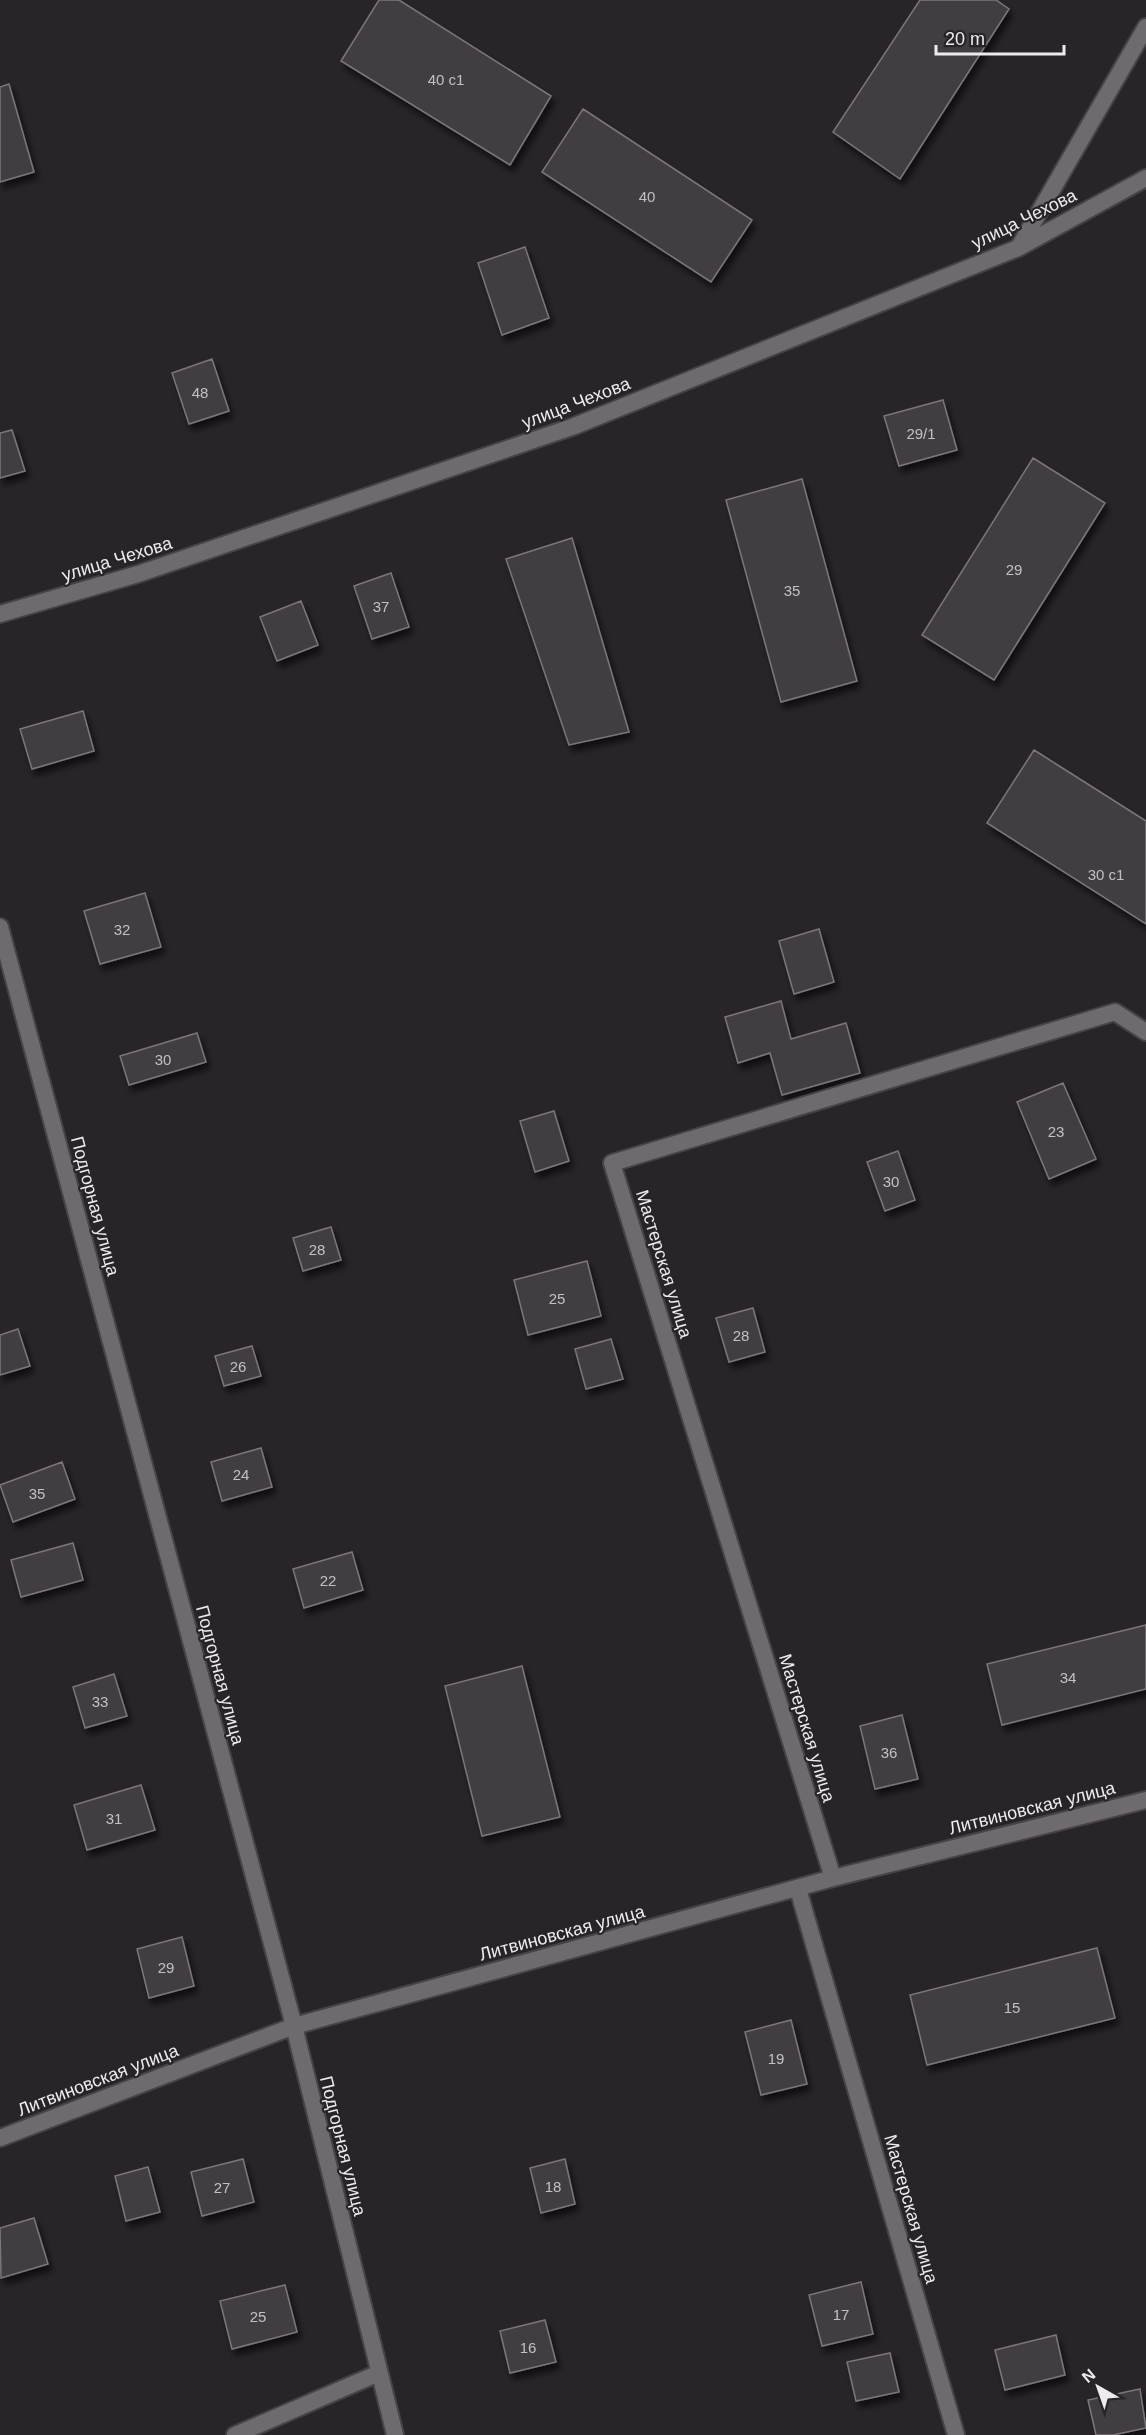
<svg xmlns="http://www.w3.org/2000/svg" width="1146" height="2435" viewBox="0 0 1146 2435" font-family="Helvetica,sans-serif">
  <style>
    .building { fill: #423d42; stroke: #7b767b; stroke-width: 1.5; filter: url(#shadow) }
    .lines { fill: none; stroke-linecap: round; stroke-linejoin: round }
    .minor-casing { stroke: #464246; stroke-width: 20 }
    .minor { stroke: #6f6a6f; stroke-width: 16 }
    .labels { text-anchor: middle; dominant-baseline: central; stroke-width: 4.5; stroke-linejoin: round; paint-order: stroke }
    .number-label { font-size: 15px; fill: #c3c0c3 }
    .street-label { font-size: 18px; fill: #eeebee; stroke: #282428 }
  </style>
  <defs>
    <filter id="shadow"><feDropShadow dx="3.5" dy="6" stdDeviation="3" flood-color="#0009"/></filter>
  </defs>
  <rect width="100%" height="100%" fill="#282428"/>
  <path class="building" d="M379 0H399L551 96 510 165 341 61Z
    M920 0H996L1009 9 900 179 833 132Z
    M9 84 34 172 0 182V87Z
    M583 109 752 220 711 282 542 172Z
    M525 247 549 318 502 335 478 263Z
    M212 359 229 411 189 424 172 373Z
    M943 400 957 450 899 466 884 416Z
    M12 430 25 471 0 478V433Z
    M1033 458 1105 503 994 680 922 635Z
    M802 479 857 681 781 702 726 500Z
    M572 538 629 732 569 745 506 559Z
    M391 573 409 627 372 639 354 586Z
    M301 601 318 645 277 661 260 617Z
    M83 711 94 751 32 769 20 729Z
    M1034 750 1146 821V924L987 823Z
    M145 893 161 947 100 964 84 911Z
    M819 929 834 982 794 994 779 941Z
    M781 1001 791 1039 846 1023 860 1073 782 1095 770 1053 738 1063 725 1017Z
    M197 1033 206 1062 129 1085 120 1056Z
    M1063 1083 1096 1159 1049 1179 1017 1102Z
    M554 1111 569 1161 535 1172 520 1121Z
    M898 1151 915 1200 885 1211 867 1162Z
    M331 1227 341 1260 303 1271 293 1238Z
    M587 1261 601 1316 528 1335 514 1280Z
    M753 1308 765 1352 729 1362 716 1318Z
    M18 1329 30 1366 0 1375V1335Z
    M611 1339 623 1379 586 1389 575 1349Z
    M252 1346 261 1376 224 1386 215 1356Z
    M261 1448 272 1487 222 1501 211 1462Z
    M62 1462 75 1499 13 1522 0 1485Z
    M73 1543 83 1580 21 1597 11 1560Z
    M352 1552 363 1590 304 1608 293 1569Z
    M1146 1625V1689L1002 1725 987 1664Z
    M522 1666 560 1817 482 1836 445 1686Z
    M114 1674 127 1716 85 1728 73 1687Z
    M902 1715 918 1779 875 1789 860 1726Z
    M141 1785 155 1830 87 1850 74 1805Z
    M182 1937 194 1986 149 1998 137 1949Z
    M1097 1948 1115 2018 927 2065 910 1995Z
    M791 2020 807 2084 761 2095 745 2032Z
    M243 2159 254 2202 202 2216 191 2172Z
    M565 2159 575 2204 541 2213 530 2168Z
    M148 2167 160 2212 126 2221 115 2176Z
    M34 2218 48 2264 1 2278 0 2228Z
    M861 2282 873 2334 822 2346 809 2295Z
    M285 2285 297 2332 232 2349 220 2301Z
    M545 2320 556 2362 510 2373 500 2331Z
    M1056 2335 1065 2375 1005 2390 995 2350Z
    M890 2353 899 2392 856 2401 847 2362Z
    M1140 2389 1146 2428 1113 2435H1096L1088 2400Z"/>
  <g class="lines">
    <g class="minor-casing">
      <path id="minor" d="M1019 247 1146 27
        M0 614 138 574 572 427 1018 248 1146 178
        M0 927 294 2026 395 2435
        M833 1878 612 1163 1115 1012 1146 1032
        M798 1889 956 2435
        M0 2138 294 2026 833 1878 1146 1800
        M235 2435 379 2373"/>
    </g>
    <use href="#minor" class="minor"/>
  </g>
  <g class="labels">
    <g class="number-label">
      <text x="446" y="79">40 с1</text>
      <text x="647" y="196">40</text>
      <text x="200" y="392">48</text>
      <text x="921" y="433">29/1</text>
      <text x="1014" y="569">29</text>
      <text x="792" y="590">35</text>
      <text x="381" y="606">37</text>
      <text x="1106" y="874">30 с1</text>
      <text x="122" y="929">32</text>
      <text x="163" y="1059">30</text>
      <text x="1056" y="1131">23</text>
      <text x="891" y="1181">30</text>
      <text x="317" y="1249">28</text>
      <text x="557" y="1298">25</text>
      <text x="741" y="1335">28</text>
      <text x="238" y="1366">26</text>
      <text x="241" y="1474">24</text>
      <text x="37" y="1493">35</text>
      <text x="328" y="1580">22</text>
      <text x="1068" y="1677">34</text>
      <text x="100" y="1701">33</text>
      <text x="889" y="1752">36</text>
      <text x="114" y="1818">31</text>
      <text x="166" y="1967">29</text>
      <text x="1012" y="2007">15</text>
      <text x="776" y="2058">19</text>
      <text x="553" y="2186">18</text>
      <text x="222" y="2187">27</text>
      <text x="841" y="2314">17</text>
      <text x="258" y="2316">25</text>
      <text x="528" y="2347">16</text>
    </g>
    <g class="street-label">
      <text transform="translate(1024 219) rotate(-26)">улица Чехова</text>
      <text transform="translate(576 403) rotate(-21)">улица Чехова</text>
      <text transform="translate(117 559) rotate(-17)">улица Чехова</text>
      <text transform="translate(95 1206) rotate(75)">Подгорная улица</text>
      <text transform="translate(664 1264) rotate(73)">Мастерская улица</text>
      <text transform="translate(220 1675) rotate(75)">Подгорная улица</text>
      <text transform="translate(807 1728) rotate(73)">Мастерская улица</text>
      <text transform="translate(1032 1808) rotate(-14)">Литвиновская улица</text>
      <text transform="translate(562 1933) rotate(-15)">Литвиновская улица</text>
      <text transform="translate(98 2080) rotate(-21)">Литвиновская улица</text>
      <text transform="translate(343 2146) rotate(76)">Подгорная улица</text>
      <text transform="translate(911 2209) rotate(74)">Мастерская улица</text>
    </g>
  </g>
  <g transform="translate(1098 2387) rotate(320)" stroke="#282428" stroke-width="4.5" paint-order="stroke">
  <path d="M0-4.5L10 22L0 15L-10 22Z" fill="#eeebee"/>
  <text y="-9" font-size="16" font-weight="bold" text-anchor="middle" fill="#eeebee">N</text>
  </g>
  <path d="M936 45v9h128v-9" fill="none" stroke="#eeebee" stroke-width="3"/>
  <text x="945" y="45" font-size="18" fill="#eeebee" stroke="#282428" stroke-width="4.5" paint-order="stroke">20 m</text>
</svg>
